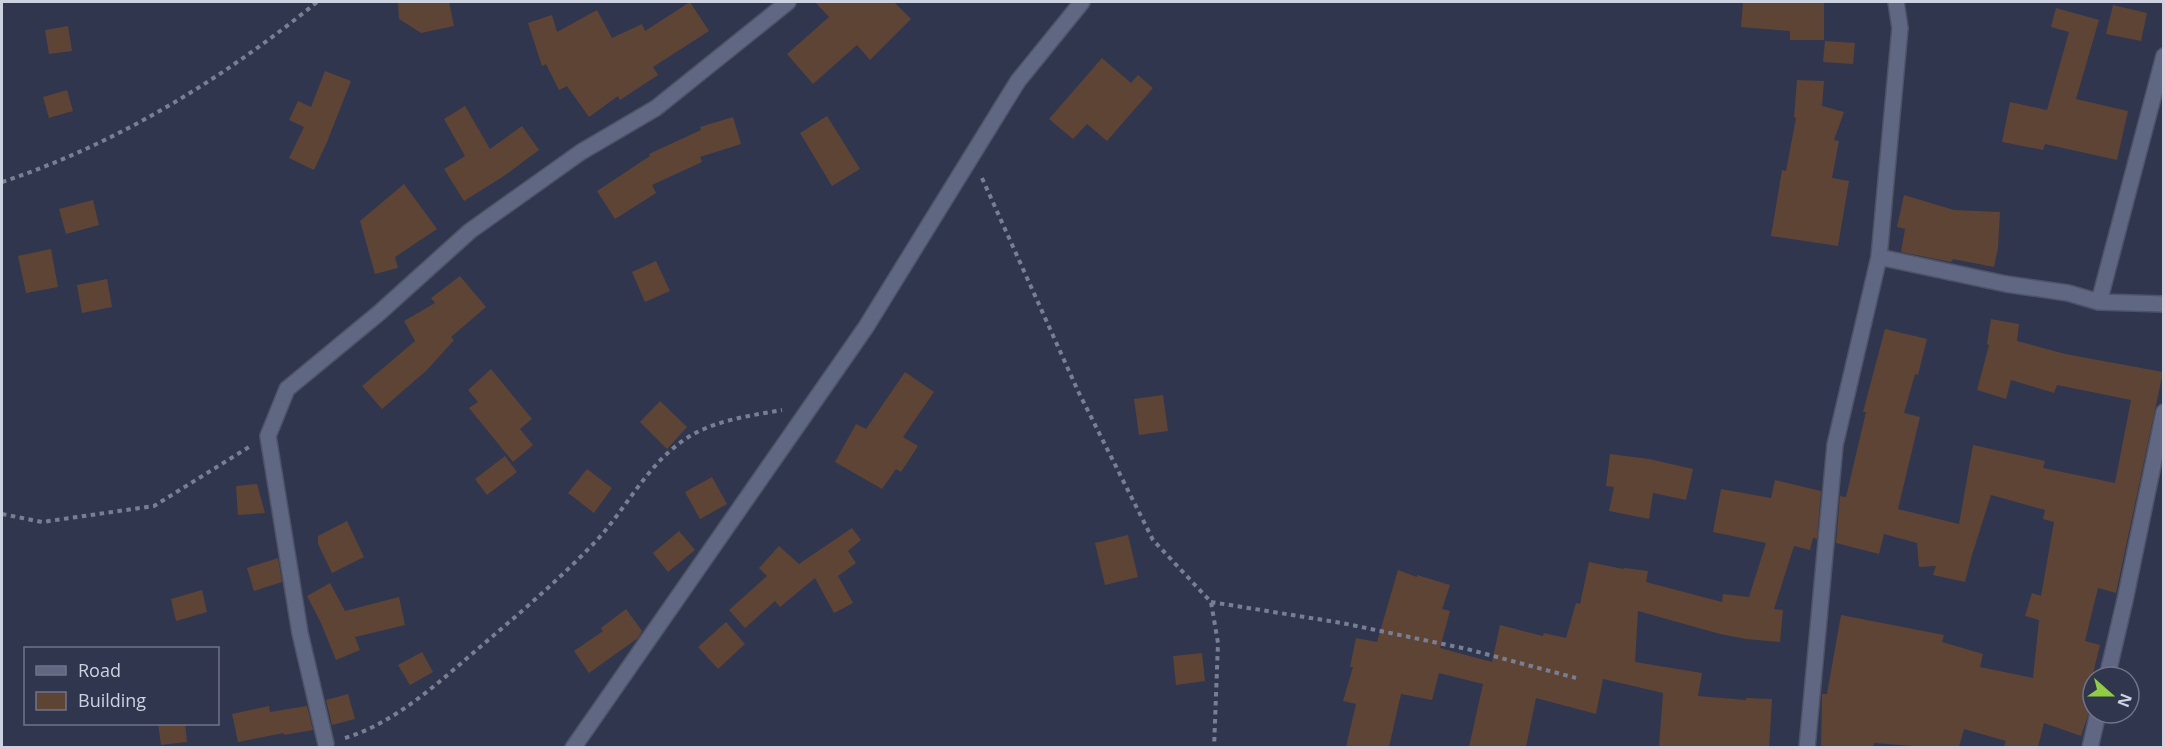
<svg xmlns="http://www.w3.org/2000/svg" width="2165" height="749" viewBox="0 0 2165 749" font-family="'Open Sans',sans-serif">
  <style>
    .building { fill: #5e4435 }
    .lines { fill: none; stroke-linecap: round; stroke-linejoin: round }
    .minor-casing { stroke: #4e5367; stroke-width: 18 }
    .path { stroke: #797f93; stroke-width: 4; stroke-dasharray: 4.5 4.5; stroke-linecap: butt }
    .minor { stroke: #606782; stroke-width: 15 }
  </style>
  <rect width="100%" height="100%" fill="#30364e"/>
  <path class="building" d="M398 2H449L454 26 421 33 399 19Z
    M690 2 709 31 653 67 658 75 620 100 618 96 589 117 567 86 559 90 546 64 542 66 528 23 552 15 557 32 597 10 612 38 642 24 645 31Z
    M815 2H894L911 19 870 60 857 45 813 84 787 54 829 17Z
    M1743 2H1824V40H1790V31L1741 27Z
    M2113 5 2147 13 2141 41 2106 34Z
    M2056 8 2099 20 2076 99 2128 111 2117 160 2045 144 2043 150 2002 142 2010 102 2047 110 2069 32 2051 27Z
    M68 26 72 51 49 54 45 30Z
    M1825 41 1855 43 1853 64 1823 62Z
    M1102 58 1131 83 1138 75 1153 88 1107 141 1087 124 1073 139 1049 119Z
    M325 71 351 81 327 142 314 170 289 158 304 127 289 120 298 101 311 107Z
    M1797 80 1824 81 1822 106 1844 112 1834 140 1839 141 1832 178 1849 181 1838 246 1771 236 1782 170 1786 171 1796 118 1794 117Z
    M67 90 73 111 49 118 43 97Z
    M465 106 490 149 522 126 539 150 504 176 464 201 444 169 465 156 444 119Z
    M827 116 860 169 832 186 800 133Z
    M733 117 741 144 700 157 702 162 652 185 656 193 615 219 597 191 650 156 649 154 701 130 700 127Z
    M404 184 437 229 395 257 398 268 375 274 360 221Z
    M1904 195 1954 210 2000 212 1998 248 1994 267 1953 259 1951 262 1901 252 1905 229 1897 227Z
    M93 200 99 225 66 234 59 209Z
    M51 249 58 287 26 293 18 256Z
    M656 261 670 291 645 302 632 272Z
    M460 276 486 307 451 337 454 340 427 370 382 409 362 386 415 341 404 321 435 303 431 298Z
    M107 279 112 307 82 313 77 285Z
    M1991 319 2019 324 2017 341 2065 354 2163 372 2116 593 2098 588 2085 641 2100 645 2088 694 2093 696V701L2081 736 2044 723 2038 747H2004L2006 741 1964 729 1959 747H1926L1874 743 1873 747H1821L1822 694H1827L1841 615 1944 635 1942 642 1983 654 1980 667 2033 678 2039 620 2025 616 2032 593 2041 596 2054 522 2043 519 2045 510 1991 495 1972 555 1965 582 1933 575 1936 566 1919 567 1917 543 1884 534 1879 554 1836 543 1840 496 1846 497 1866 412H1863L1885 329 1927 339 1918 375 1915 374 1904 413 1920 417 1898 509 1959 524 1973 445 2045 461 2043 468 2115 483 2131 400 2057 385 2054 393 2011 380 2006 399 1977 390 1989 345 1987 344Z
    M491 369 532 419 520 429 533 445 513 462 469 408 478 402 468 390Z
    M905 372 934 392 903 437 918 446 901 472 896 469 882 489 835 462 856 424 866 429Z
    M1163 395 1168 431 1139 435 1134 399Z
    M660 401 687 427 667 449 640 422Z
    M1610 454 1649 459 1693 469 1686 500 1653 493 1649 519 1609 511 1614 487 1606 486Z
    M505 456 517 472 487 495 475 479Z
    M587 469 612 488 594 513 568 493Z
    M712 477 727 504 700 519 685 492Z
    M1775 480 1821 491 1817 539 1813 538 1810 550 1794 546 1774 609 1783 610 1780 642 1746 639 1720 634 1638 611 1635 662 1702 673 1698 696 1746 700V698L1772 699 1769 747H1659L1663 693 1603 679 1596 714 1536 698 1526 747H1469L1483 684 1439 673 1432 700 1401 694 1389 747H1346L1356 704 1343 701 1353 667H1350L1356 638 1377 642 1398 570 1417 577V575L1450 585 1442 609 1450 611 1440 648 1492 662 1500 625 1543 636 1544 633 1566 638 1576 603 1580 604 1589 562 1623 569 1624 568 1648 571 1646 582 1722 602 1723 594 1749 597 1766 543 1713 532 1721 489 1771 498Z
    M257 484 265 513 238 515 236 486Z
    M347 521 364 557 332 573 318 544V536Z
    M852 528 861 540 848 551 856 563 838 576 853 603 834 613 815 578 780 607 775 601 745 628 729 610 767 576 759 568 779 546 799 564Z
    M679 531 695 550 668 572 653 553Z
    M1128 535 1138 577 1105 585 1095 543Z
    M278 558 282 582 254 591 247 568Z
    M330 583 345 611 399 597 405 625 355 637 360 650 336 660 321 623 307 596Z
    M202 590 207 612 176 621 171 599Z
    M626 609 642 631 638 638 589 673 574 651 603 631 601 628Z
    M726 622 745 644 718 669 698 647Z
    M422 652 433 672 410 685 398 665Z
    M1202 653 1205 681 1176 685 1173 656Z
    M348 694 355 719 332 725 326 700Z
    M269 706 270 712 307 706 313 730 284 735V733L238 742 232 714Z
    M158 723H185L187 742 161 745Z"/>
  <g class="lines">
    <g class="minor-casing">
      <path id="minor" d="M1879 257 2006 284 2068 293 2099 302 2164 304
        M2099 302 2164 56
        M2107 677 2125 600 2164 412
        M326 744 300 633 268 436 287 389 379 313 470 231 581 152 656 108 788 2
        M573 748 866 327 1018 81 1082 2
        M1807 748 1835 445 1879 257 1900 28 1896 2
        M2090 748 2098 713"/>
    </g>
    <path class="path" d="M982 178 1078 391 1153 540 1211 602 1218 643 1214 748
      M2 182C117 144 224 78 317 2
      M2 514 42 522 154 506 249 447
      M1211 602 1342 623 1467 649 1576 678
      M345 738C397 722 439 682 480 647 520 613 561 578 597 540 628 506 648 463 687 438 715 420 749 416 782 410"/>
    <use href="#minor" class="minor"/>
  </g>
  <rect width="2165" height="749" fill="none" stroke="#cdd2e1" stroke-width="6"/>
  <rect x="24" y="647" width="195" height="78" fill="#30364e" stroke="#6f7489" stroke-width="1.5"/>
  <rect x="36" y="666" width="30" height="9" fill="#606782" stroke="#6f7489" stroke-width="1.5"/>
  <text x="78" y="677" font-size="18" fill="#cdd2e1">Road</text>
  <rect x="36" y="692" width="30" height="18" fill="#5e4435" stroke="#6f7489" stroke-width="1.5"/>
  <text x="78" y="707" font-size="18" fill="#cdd2e1">Building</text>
  <g transform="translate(2111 695) rotate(111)"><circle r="28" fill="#30364e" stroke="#6f7489" stroke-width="1.5"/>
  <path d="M0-4.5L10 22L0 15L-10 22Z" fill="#92cd3f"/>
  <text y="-9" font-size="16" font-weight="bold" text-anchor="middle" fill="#cdd2e1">N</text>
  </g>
</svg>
